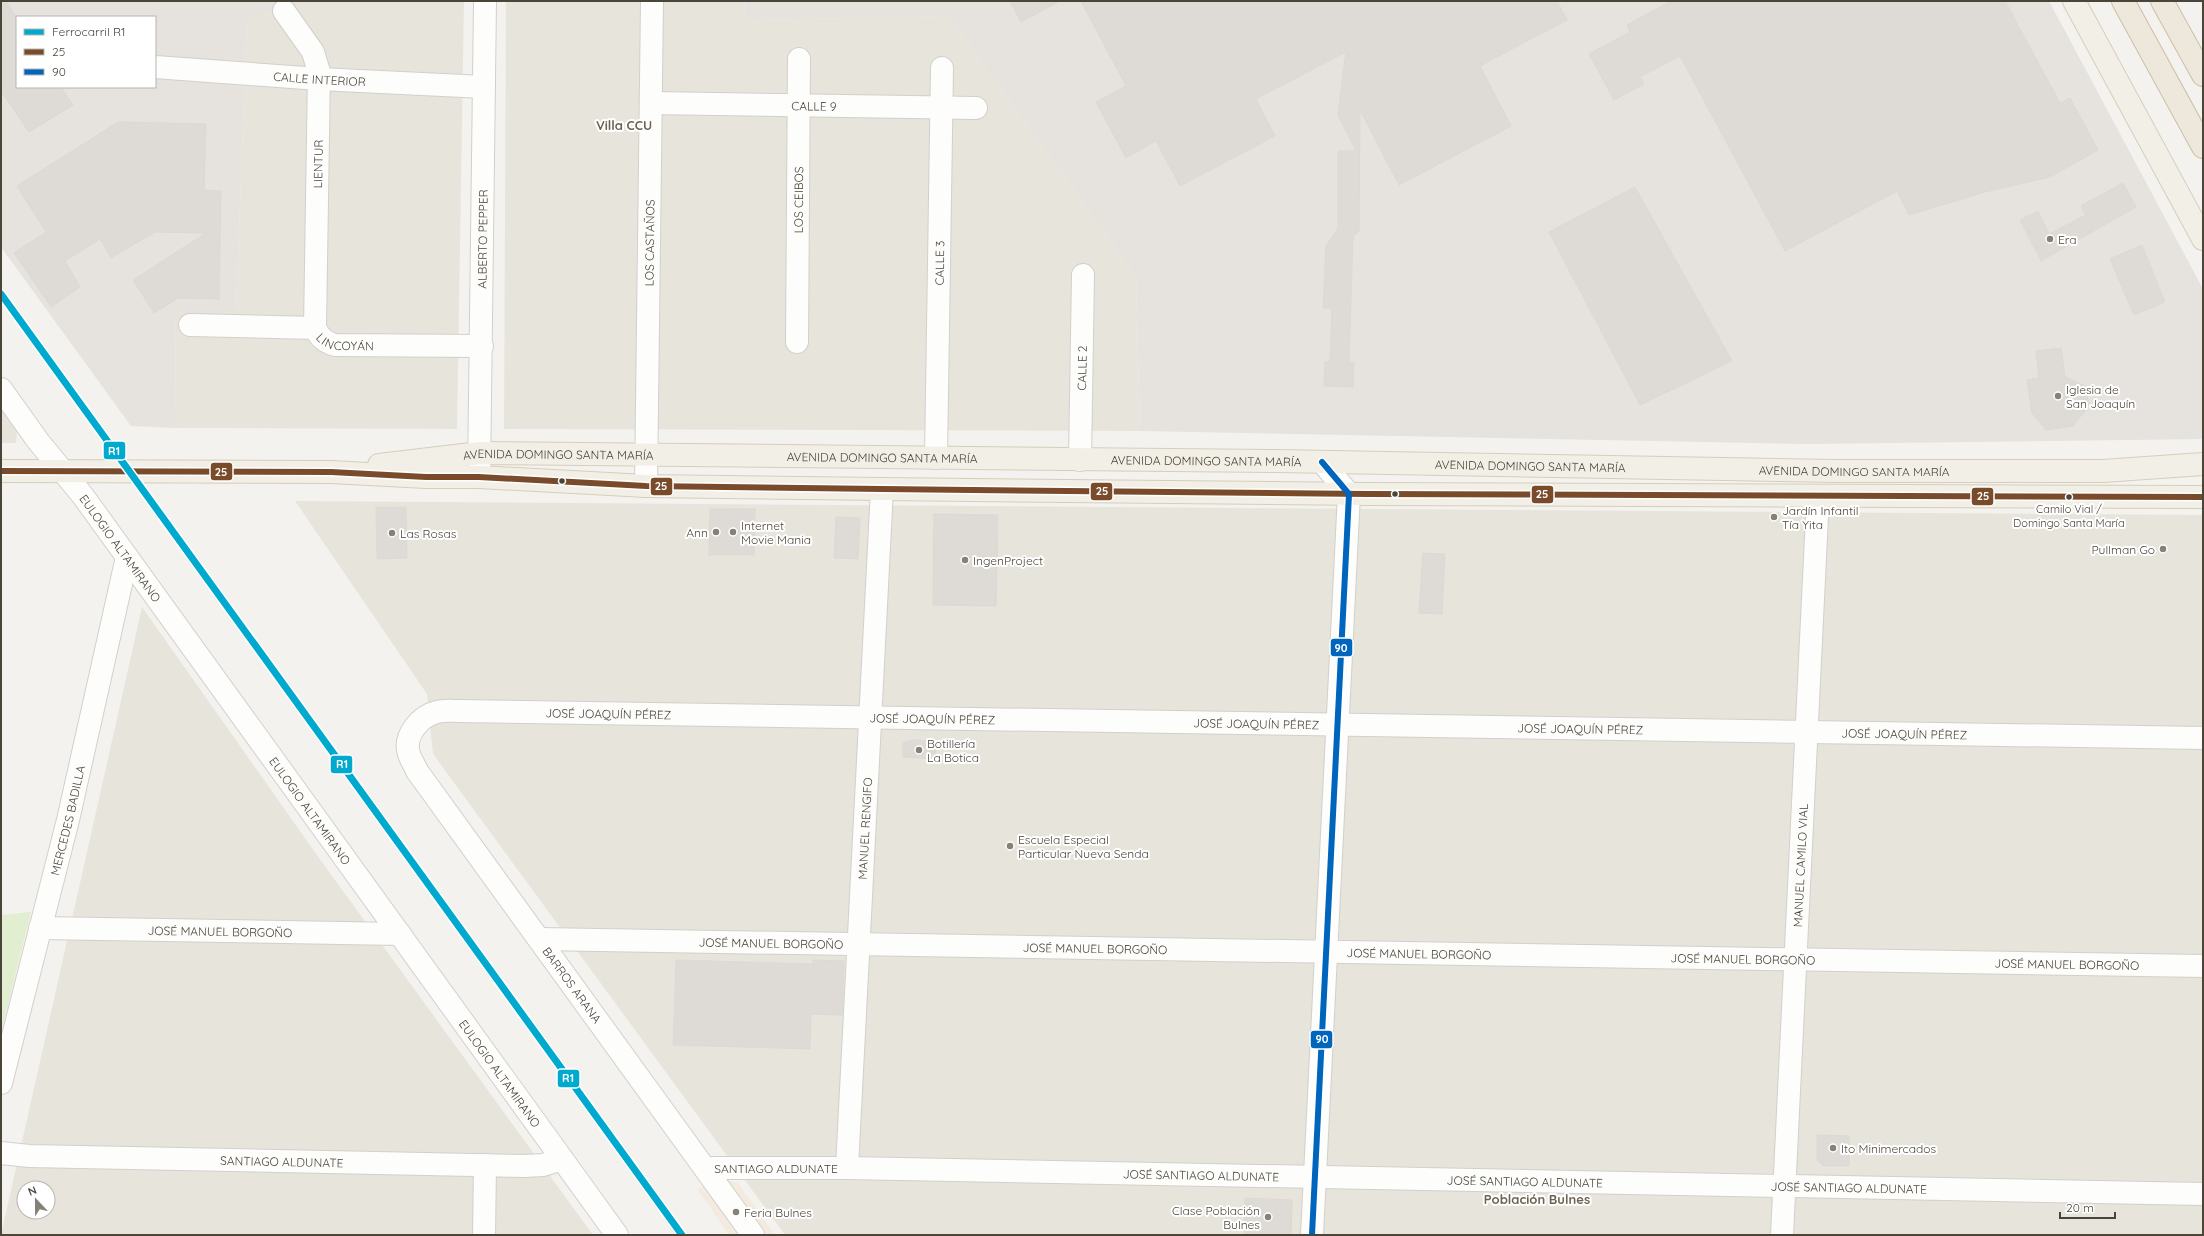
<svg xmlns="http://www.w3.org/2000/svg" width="2204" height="1236" viewBox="0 0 2204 1236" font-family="Quicksand,sans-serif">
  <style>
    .residential { fill: #e7e4dc; fill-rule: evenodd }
    .commercial { fill: #f3ebdf }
    .industrial { fill: #e6e2de; fill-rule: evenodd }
    .green { fill: #e1eecf }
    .building { fill: #dedbd6; stroke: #dcd9d4 }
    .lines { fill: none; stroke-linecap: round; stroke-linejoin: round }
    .minor-casing { stroke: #d2d0cb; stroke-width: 24 }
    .major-casing { stroke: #d6cebb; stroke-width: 24 }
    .highway-casing { stroke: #ccbfa9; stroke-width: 24 }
    .minor { stroke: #fdfdfc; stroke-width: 22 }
    .major { stroke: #f2efe6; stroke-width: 22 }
    .highway { stroke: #ede8db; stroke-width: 22 }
    .bus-1-casing { stroke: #fff; stroke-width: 9 }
    .bus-2-casing { stroke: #fff; stroke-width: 9 }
    .bus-1 { stroke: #7a4b2a; stroke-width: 6 }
    .bus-2 { stroke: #0065bd; stroke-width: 6 }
    .rail-1-casing { stroke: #fff; stroke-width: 10 }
    .rail-1 { stroke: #00a9ce; stroke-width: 7 }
    .poi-dot { fill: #868178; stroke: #fff; stroke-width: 1.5 }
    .bus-dot { fill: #4b4439; stroke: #fff; stroke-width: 1.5 }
    .labels { text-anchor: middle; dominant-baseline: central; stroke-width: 4; stroke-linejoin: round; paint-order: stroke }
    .bus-label { font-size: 11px; fill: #4b4439; stroke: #fff }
    .street-label { font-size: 12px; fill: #4b4439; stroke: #fff }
    .poi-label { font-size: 12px; fill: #4b4439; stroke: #fff; text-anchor: start }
    .neighbourhood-label { font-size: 13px; font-weight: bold; fill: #6e6250; stroke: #fff }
    .line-badge { stroke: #fff; stroke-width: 1.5 }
    .badge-label { font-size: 11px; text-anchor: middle; font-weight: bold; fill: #fff }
  </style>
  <rect width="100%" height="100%" fill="#f4f2ee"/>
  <path class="residential" d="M296 1H464L457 429 176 428 175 314 236 310 247 18Z
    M506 1H744L746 20 948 16 1136 276 1140 431 504 429Z
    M1 407 17 429 16 443H1Z
    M295 501 2203 515V1235H785L433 754 427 694Z
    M142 607 319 858 593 1235H1ZM24 1188H48V1212H24Z"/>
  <path class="commercial" d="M721 1179 738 1183 775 1235H729L697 1189Z"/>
  <path class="industrial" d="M1 1H296L247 19 236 311 175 314 176 428 131 426 1 247ZM17 17H155V87H17Z
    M744 1H2049L2203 289V439L1808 444 1140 431 1136 276 948 16 746 20Z"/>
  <path class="green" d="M31 912 1 1033V915Z"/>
  <path class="building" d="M1 1H6L17 19V87H61L73 105 29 132 1 91Z
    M1010 1H1060L1021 22Z
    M1081 1H1557L1567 20 1480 66 1511 126 1399 185 1360 110 1359 231 1353 237 1349 362 1354 363 1353 387 1324 386 1325 362H1330L1332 308H1323L1326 246 1338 228V151H1356L1338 115 1346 52 1256 99 1275 136 1180 186 1156 141 1126 158 1096 102 1126 86Z
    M1671 1H2005L2060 103 2070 98 2098 150 2050 177 1985 192 1909 215 1897 191 1785 251 1680 56 1640 77 1644 84 1614 100 1589 54 1630 32 1627 25Z
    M118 122 206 124 204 190 221 191 219 299 178 298 154 313 133 280 206 233 155 232 111 258 100 239 65 261 80 287 51 307 14 253 46 232 17 186Z
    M2123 183 2136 207 2041 261 2020 220 2038 211 2049 234 2086 215 2081 206Z
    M1635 187 1732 361 1640 405 1549 232Z
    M2142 245 2165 302 2134 315 2110 259Z
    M2061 348 2065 377 2085 386 2089 406 2073 426 2046 430 2032 413 2027 380 2039 378 2036 351Z
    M376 507H406L407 558 377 559Z
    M710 509H755L754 555H709Z
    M934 514 998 515 996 606 933 605Z
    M836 517 860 518 858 559 834 558Z
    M1423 553 1445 554 1442 614 1419 613Z
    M912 740 936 741 935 759 903 757V743Z
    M676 960 813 964V960L844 961 842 1015 811 1014 810 1049 673 1045Z
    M1817 1135 1849 1136V1166H1823L1817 1160Z
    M1245 1198 1292 1200 1291 1235H1244Z"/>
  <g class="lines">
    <g class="minor-casing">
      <g id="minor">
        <path id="s1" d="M284 11 313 52 319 72 315 328C320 338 325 342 335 345L482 346"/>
        <path id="s2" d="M155 67 319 79 484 87"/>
        <path id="s3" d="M651 103 976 108"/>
        <path d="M190 325 315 328"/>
        <path id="s4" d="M797 342 799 59"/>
        <path id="s5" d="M1 389 38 441 83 496 617 1235"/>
        <path id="s6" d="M936 458 942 68"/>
        <path id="s7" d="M1080 460 1083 275"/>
        <path id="s8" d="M479 477 485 1"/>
        <path id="s9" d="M646 486 652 1"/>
        <path id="s10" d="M40 928 400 934"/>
        <path id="s11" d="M539 939 2203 966"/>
        <path id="s12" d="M1 1083 68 820 127 557"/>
        <path id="s13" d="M1 1153 29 1156 524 1166 543 1165 562 1159"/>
        <path id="s14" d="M705 1168H847L2203 1194"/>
        <path id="s15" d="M847 1168 882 489"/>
        <path d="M484 1235 485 1165"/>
        <path id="s16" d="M753 1235 417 771C415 766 411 760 409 754 403 736 420 716 437 712 444 710 452 711 459 711L2203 738"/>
        <path d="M1312 1235 1349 494 1322 462"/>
        <path id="s17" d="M1782 1235 1818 496"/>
      </g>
    </g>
    <g class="major-casing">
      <g id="major">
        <path d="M2074 1 2203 239"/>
        <path id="s18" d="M379 465 480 453 1277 461 1837 471H2103L2203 464"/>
        <path d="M1 471 331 472 426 477H479L646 486 882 489 1367 494 2203 497"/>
      </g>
    </g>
    <g class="highway-casing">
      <path id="highway" d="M2123 1 2203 147
        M2162 1 2203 75"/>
    </g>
    <use href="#minor" class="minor"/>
    <use href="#major" class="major"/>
    <use href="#highway" class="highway"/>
    <g class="bus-1-casing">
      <path id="bus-1" d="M1 471 331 472 426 477H479L646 486 882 489 1367 494 2203 497"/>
    </g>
    <g class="bus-2-casing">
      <path id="bus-2" d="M1312 1235 1349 494 1322 462"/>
    </g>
    <use href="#bus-1" class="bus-1"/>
    <use href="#bus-2" class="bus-2"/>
    <g class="rail-1-casing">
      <path id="rail-1" d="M1 294 682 1235"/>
    </g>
    <use href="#rail-1" class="rail-1"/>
  </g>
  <g class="poi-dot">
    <circle cx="2050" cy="239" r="4"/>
    <circle cx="2058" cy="396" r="4"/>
    <circle cx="1774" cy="517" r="4"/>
    <circle cx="716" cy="532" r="4"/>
    <circle cx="733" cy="532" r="4"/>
    <circle cx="392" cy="533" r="4"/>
    <circle cx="2163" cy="549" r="4"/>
    <circle cx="965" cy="560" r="4"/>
    <circle cx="919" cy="750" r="4"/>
    <circle cx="1010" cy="846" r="4"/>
    <circle cx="1833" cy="1148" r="4"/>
    <circle cx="736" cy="1212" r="4"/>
    <circle cx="1268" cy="1217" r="4"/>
  </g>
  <g class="bus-dot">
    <circle cx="562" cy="481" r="3.5"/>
    <circle cx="1395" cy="494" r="3.5"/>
    <circle cx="2069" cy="497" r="3.5"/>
  </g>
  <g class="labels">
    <g class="bus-label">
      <text x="2069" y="509">Camilo Vial /<tspan x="2069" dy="14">Domingo Santa María</tspan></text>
    </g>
    <g class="street-label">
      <text stroke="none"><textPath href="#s2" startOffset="165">CALLE INTERIOR</textPath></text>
      <text stroke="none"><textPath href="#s3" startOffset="163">CALLE 9</textPath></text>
      <text transform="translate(318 164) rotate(-89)">LIENTUR</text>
      <text stroke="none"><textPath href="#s4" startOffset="142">LOS CEIBOS</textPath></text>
      <text stroke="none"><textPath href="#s8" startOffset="238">ALBERTO PEPPER</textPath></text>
      <text stroke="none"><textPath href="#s9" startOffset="243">LOS CASTAÑOS</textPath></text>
      <text stroke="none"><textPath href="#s6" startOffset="195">CALLE 3</textPath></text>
      <text stroke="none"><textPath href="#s1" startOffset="364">LINCOYÁN</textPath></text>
      <text stroke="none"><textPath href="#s7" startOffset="92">CALLE 2</textPath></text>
      <text stroke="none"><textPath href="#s18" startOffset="180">AVENIDA DOMINGO SANTA MARÍA</textPath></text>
      <text stroke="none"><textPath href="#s18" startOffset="504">AVENIDA DOMINGO SANTA MARÍA</textPath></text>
      <text stroke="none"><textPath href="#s18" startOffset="828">AVENIDA DOMINGO SANTA MARÍA</textPath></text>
      <text stroke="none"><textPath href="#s18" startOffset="1152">AVENIDA DOMINGO SANTA MARÍA</textPath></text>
      <text stroke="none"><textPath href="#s18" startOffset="1476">AVENIDA DOMINGO SANTA MARÍA</textPath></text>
      <text stroke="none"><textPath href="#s5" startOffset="199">EULOGIO ALTAMIRANO</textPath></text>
      <text stroke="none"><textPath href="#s16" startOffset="819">JOSÉ JOAQUÍN PÉREZ</textPath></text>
      <text stroke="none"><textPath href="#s16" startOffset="1143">JOSÉ JOAQUÍN PÉREZ</textPath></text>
      <text stroke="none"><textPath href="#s16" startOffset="1467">JOSÉ JOAQUÍN PÉREZ</textPath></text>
      <text stroke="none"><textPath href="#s16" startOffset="1791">JOSÉ JOAQUÍN PÉREZ</textPath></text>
      <text stroke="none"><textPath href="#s16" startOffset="2115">JOSÉ JOAQUÍN PÉREZ</textPath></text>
      <text stroke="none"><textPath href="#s5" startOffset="523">EULOGIO ALTAMIRANO</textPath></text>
      <text stroke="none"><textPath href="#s12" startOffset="271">MERCEDES BADILLA</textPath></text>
      <text stroke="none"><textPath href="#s15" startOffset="340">MANUEL RENGIFO</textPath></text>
      <text stroke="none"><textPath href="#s17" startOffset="370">MANUEL CAMILO VIAL</textPath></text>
      <text stroke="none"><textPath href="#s10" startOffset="180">JOSÉ MANUEL BORGOÑO</textPath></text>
      <text stroke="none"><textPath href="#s11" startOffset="232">JOSÉ MANUEL BORGOÑO</textPath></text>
      <text stroke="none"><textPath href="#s11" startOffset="556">JOSÉ MANUEL BORGOÑO</textPath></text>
      <text stroke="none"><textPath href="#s11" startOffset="880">JOSÉ MANUEL BORGOÑO</textPath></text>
      <text stroke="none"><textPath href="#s11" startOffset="1204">JOSÉ MANUEL BORGOÑO</textPath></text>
      <text stroke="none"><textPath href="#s11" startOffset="1528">JOSÉ MANUEL BORGOÑO</textPath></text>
      <text transform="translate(572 985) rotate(54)">BARROS ARANA</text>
      <text stroke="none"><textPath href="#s5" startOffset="847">EULOGIO ALTAMIRANO</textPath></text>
      <text stroke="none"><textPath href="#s13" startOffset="281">SANTIAGO ALDUNATE</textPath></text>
      <text stroke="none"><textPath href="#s14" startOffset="71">SANTIAGO ALDUNATE</textPath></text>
      <text stroke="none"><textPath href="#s14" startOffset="496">JOSÉ SANTIAGO ALDUNATE</textPath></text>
      <text stroke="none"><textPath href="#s14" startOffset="820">JOSÉ SANTIAGO ALDUNATE</textPath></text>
      <text stroke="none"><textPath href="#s14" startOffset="1144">JOSÉ SANTIAGO ALDUNATE</textPath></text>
    </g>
    <g class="poi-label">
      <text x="2058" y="239">Era</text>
      <text x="2066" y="389">Iglesia de<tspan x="2066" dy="14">San Joaquín</tspan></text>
      <text x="1782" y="510">Jardín Infantil<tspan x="1782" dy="14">Tía Yita</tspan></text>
      <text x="741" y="525">Internet<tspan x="741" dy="14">Movie Mania</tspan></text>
      <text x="708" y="532" text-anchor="end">Ann</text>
      <text x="400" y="533">Las Rosas</text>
      <text x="2155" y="549" text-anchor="end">Pullman Go</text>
      <text x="973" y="560">IngenProject</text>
      <text x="927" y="743">Botillería<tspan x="927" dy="14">La Botica</tspan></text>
      <text x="1018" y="839">Escuela Especial<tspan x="1018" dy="14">Particular Nueva Senda</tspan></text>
      <text x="1841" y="1148">Ito Minimercados</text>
      <text x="1260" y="1210" text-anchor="end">Clase Población<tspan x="1260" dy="14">Bulnes</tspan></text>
      <text x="744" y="1212">Feria Bulnes</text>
    </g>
    <g class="neighbourhood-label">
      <text x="624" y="125">Villa CCU</text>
      <text x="1537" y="1199">Población Bulnes</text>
    </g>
  </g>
  <g class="line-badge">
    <rect x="103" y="441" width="23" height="19" rx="4" fill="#00a9ce"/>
    <rect x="210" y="462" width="23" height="19" rx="4" fill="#7a4b2a"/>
    <rect x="650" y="477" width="23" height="19" rx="4" fill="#7a4b2a"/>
    <rect x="1090" y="482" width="23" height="19" rx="4" fill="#7a4b2a"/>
    <rect x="1531" y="485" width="23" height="19" rx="4" fill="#7a4b2a"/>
    <rect x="1971" y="487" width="23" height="19" rx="4" fill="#7a4b2a"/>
    <rect x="1330" y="638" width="23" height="19" rx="4" fill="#0065bd"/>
    <rect x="330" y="755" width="23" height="19" rx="4" fill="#00a9ce"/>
    <rect x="1310" y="1030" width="23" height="19" rx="4" fill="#0065bd"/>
    <rect x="557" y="1069" width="23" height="19" rx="4" fill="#00a9ce"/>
  </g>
  <g class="badge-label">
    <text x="114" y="455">R1</text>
    <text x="221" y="476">25</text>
    <text x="661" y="490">25</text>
    <text x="1102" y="495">25</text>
    <text x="1542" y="498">25</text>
    <text x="1983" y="500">25</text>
    <text x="1341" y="652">90</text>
    <text x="342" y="768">R1</text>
    <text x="1322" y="1043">90</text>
    <text x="568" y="1082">R1</text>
  </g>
  <rect width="2204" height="1236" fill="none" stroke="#4b4439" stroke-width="4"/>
  <rect x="16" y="16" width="140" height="72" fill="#ffffff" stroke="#b7b4b0"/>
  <rect x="24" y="29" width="20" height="6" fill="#00a9ce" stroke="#b7b4b0"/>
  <text x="52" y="36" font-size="12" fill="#4b4439">Ferrocarril R1</text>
  <rect x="24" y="49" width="20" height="6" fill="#7a4b2a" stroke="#b7b4b0"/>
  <text x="52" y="56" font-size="12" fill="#4b4439">25</text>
  <rect x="24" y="69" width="20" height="6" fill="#0065bd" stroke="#b7b4b0"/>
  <text x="52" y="76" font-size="12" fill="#4b4439">90</text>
  <g transform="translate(36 1200) rotate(338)"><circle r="19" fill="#ffffff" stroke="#b7b4b0"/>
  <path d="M0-3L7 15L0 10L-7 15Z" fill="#868178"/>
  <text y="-6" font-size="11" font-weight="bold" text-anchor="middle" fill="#4b4439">N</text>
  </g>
  <path d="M2060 1212v6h55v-6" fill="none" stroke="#4b4439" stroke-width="2"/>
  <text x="2066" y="1212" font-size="12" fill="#4b4439" stroke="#ffffff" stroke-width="3" paint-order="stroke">20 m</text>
</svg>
